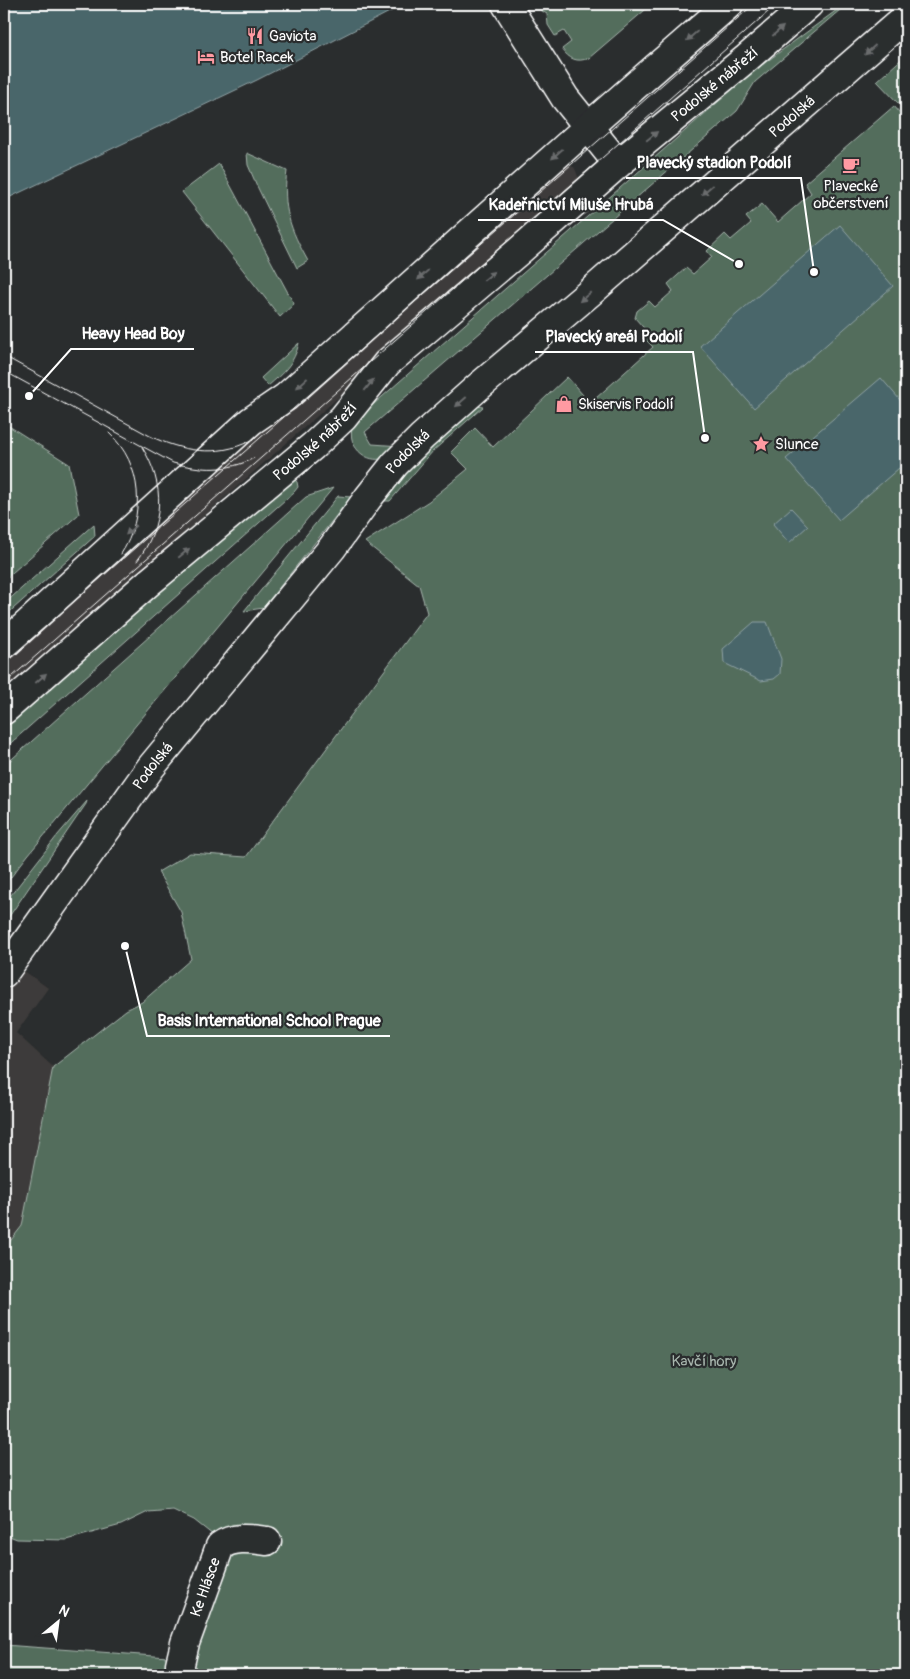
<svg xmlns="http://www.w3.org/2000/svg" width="910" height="1679" viewBox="0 0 910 1679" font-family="Pangolin,sans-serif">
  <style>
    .built { fill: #3e3b3a }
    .green { fill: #526d5c; stroke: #a8b6ae }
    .water { fill: #48666a; stroke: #91a3a6 }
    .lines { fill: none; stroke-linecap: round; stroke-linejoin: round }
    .minor-casing { stroke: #fff; stroke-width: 31 }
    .secondary-casing { stroke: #fff; stroke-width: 31 }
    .minor { stroke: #2a2d2e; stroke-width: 28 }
    .secondary { stroke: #2a2d2e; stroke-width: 28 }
    .tram { stroke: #fff; stroke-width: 1 }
    .oneway { fill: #6a6c6d }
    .labels { text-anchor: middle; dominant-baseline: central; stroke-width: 4.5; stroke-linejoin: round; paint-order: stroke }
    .poi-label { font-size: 15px; fill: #fff; stroke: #2a2d2e; text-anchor: start }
    .street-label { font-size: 15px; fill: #fff; stroke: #2a2d2e }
    .park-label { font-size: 15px; fill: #a8b6ae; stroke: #2a2d2e }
    .leader { fill: none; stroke: #fff; stroke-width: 2 }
    .callout-dot { fill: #fff; stroke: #2a2d2e; stroke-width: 2 }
    .callout-label { font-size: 16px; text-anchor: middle; font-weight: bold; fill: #fff; stroke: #2a2d2e; stroke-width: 4.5; stroke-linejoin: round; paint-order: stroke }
  </style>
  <rect width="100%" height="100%" fill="#2a2d2e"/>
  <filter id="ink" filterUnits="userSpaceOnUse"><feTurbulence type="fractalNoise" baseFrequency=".02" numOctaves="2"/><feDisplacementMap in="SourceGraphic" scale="10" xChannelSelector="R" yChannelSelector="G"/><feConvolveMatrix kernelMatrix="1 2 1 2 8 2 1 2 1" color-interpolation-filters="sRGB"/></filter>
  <g filter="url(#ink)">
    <path class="built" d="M566 165 574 167 576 171 579 179 578 183 425 321 4 692V655Z
      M20 968 48 988 16 1033 53 1067 22 1226 4 1249V990Z"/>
    <path class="green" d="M531 4H652L589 58C577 63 569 59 562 49L571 42 564 31 555 36 548 25 547 14Z
      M845 4H847L755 82 737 111 365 432 372 444 401 446C395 450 388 458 381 459 364 462 348 445 352 429 353 425 356 422 358 418L751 73Z
      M906 55V99L898 103 877 81Z
      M894 106 906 120V1675H4V1645L168 1657 218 1539 194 1520 173 1510 148 1512 121 1525 66 1540 17 1539 4 1534V1249L22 1226 53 1067 126 1010 142 1002 191 959 181 912 158 872 190 853 246 857 427 613 419 585 365 542 429 501 468 469 451 452 475 428 493 447 567 377 583 395 579 399 586 407 653 347 645 339 649 334 635 318 637 311 649 301 655 307 673 291 668 284 686 268 693 274 712 257 707 251 725 234 731 240 751 223 746 217 762 204 778 222 811 193 805 183Z
      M247 153 287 171C282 208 290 229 308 261L297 268 257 186 248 165Z
      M219 164 294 304 280 317 182 192Z
      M299 343C294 364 284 372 268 386L261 378Z
      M477 406 483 407 433 451 390 501H385L379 498 410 461Z
      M4 423 69 464 79 514 4 580Z
      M291 475 297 482 298 487 294 492 4 749V729Z
      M333 488 28 855 4 886V766L306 497Z
      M338 496 351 497 263 608 244 611Z
      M94 524 95 536 4 617V604Z
      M87 801 86 804 4 924V904L57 836Z"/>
    <path class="water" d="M4 4H405L257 80 4 200Z
      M840 225 893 286 754 408 700 346Z
      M881 378 906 407V462L839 520 786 459Z
      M791 508 808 526 789 543 773 524Z
      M754 622H767L781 659 780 674 774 679 761 681 724 663 723 649Z"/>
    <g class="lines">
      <g class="minor-casing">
        <g id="minor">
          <path d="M506 4 565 98 618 164"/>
          <path id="s1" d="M4 973 151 767 332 548 368 498 395 464 422 437 477 388 593 290 906 17"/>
          <path id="s2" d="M180 1675V1664L185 1643 220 1546C234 1536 251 1539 267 1541"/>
        </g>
      </g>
      <g class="secondary-casing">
        <g id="secondary">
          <path d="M4 645 251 421 286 397 588 127 729 4"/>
          <path id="s3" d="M4 710 147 584 313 446 343 418 387 363 519 251 618 164 747 58 809 4"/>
        </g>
      </g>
      <use href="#minor" class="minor"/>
      <use href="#secondary" class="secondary"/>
      <path class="tram" d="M4 356 150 436C181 451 217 458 250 441
        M4 371 173 463C201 470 228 472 254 458
        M109 433C143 464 146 516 121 554
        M137 561C164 526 166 485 142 447
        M4 663 754 4
        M4 684 777 4"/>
    </g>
    <defs><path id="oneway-solid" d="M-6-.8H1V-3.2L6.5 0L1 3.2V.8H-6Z" transform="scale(1.25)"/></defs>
    <g class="oneway">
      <use href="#oneway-solid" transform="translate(778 31) rotate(-41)"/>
      <use href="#oneway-solid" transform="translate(692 36) rotate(139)"/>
      <use href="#oneway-solid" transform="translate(870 50) rotate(138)"/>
      <use href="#oneway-solid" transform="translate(652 136) rotate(-39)"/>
      <use href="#oneway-solid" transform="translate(557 154) rotate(138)"/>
      <use href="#oneway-solid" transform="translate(707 190) rotate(139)"/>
      <use href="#oneway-solid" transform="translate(423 275) rotate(138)"/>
      <use href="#oneway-solid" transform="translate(489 276) rotate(-40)"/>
      <use href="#oneway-solid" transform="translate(585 297) rotate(140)"/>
      <use href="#oneway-solid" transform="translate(302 383) rotate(138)"/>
      <use href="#oneway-solid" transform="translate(369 385) rotate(-52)"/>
      <use href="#oneway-solid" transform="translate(461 402) rotate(139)"/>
      <use href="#oneway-solid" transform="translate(131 530) rotate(137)"/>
      <use href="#oneway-solid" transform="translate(184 553) rotate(-40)"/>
      <use href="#oneway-solid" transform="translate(41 678) rotate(-41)"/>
    </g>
  </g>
  <defs>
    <g id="restaurant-bare" transform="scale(1.35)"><path d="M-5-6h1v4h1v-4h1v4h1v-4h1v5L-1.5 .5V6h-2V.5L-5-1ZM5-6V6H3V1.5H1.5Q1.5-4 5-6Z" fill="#ff9aa2" stroke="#2a2d2e" stroke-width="2.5" paint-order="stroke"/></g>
    <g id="hotel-bare" transform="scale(1.35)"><path d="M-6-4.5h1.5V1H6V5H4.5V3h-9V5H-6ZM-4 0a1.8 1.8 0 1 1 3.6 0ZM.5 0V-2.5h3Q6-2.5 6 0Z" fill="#ff9aa2" stroke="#2a2d2e" stroke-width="2.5" paint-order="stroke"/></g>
    <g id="cafe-bare" transform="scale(1.35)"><path d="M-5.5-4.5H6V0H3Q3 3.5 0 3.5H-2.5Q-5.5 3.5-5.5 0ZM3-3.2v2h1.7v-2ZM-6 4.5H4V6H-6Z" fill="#ff9aa2" stroke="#2a2d2e" stroke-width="2.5" paint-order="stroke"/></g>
    <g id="shop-bare" transform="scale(1.35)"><path d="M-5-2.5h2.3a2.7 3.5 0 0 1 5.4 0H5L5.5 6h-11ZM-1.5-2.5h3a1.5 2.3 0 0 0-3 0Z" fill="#ff9aa2" stroke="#2a2d2e" stroke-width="2.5" paint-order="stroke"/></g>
    <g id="sight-bare" transform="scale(1.35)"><path d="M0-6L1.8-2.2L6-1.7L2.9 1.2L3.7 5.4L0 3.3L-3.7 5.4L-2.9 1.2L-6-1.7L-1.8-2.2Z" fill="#ff9aa2" stroke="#2a2d2e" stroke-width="2.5" paint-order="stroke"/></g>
  </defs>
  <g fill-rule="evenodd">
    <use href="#restaurant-bare" x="255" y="36"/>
    <use href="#hotel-bare" x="206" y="57"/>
    <use href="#cafe-bare" x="851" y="165"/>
    <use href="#shop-bare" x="564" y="404"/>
    <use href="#sight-bare" x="761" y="444"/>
  </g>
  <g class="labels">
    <g class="poi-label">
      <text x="269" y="36">Gaviota</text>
      <text x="220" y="57">Botel Racek</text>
      <text x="851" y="186" text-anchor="middle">Plavecké<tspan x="851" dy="17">občerstvení</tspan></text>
      <text x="578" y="404">Skiservis Podolí</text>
      <text x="775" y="444">Slunce</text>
    </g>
    <g class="street-label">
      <text stroke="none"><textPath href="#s3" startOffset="948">Podolské nábřeží</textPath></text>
      <text stroke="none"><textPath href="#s1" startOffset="1170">Podolská</textPath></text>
      <text stroke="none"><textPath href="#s3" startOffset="411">Podolské nábřeží</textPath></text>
      <text stroke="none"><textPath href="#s1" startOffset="660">Podolská</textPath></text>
      <text stroke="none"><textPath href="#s1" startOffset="255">Podolská</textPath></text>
      <text stroke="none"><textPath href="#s2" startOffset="92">Ke Hlásce</textPath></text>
    </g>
    <g class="park-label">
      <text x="704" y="1361">Kavčí hory</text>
    </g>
  </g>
  <path class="leader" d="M814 272L801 178H626M739 264L663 220H478M29 396L71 349H194M705 438L693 352H535M125 946L147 1036H390"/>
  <g class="callout-dot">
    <circle cx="814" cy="272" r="5"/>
    <circle cx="739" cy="264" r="5"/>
    <circle cx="29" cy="396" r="5"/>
    <circle cx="705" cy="438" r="5"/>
    <circle cx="125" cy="946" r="5"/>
  </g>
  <g class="callout-label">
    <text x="714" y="168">Plavecký stadion Podolí</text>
    <text x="571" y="210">Kadeřnictví Miluše Hrubá</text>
    <text x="133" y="339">Heavy Head Boy</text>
    <text x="614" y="342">Plavecký areál Podolí</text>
    <text x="269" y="1026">Basis International School Prague</text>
  </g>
  <rect width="910" height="1679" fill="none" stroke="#2a2d2e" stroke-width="20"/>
  <rect x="10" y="10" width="890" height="1659" fill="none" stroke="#fff" stroke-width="2" filter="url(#ink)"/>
  <g transform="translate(58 1622) rotate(29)" stroke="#2a2d2e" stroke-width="4" paint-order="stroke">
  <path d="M0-4L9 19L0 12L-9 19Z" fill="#ffffff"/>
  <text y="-8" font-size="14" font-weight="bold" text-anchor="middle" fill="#ffffff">N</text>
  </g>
</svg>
